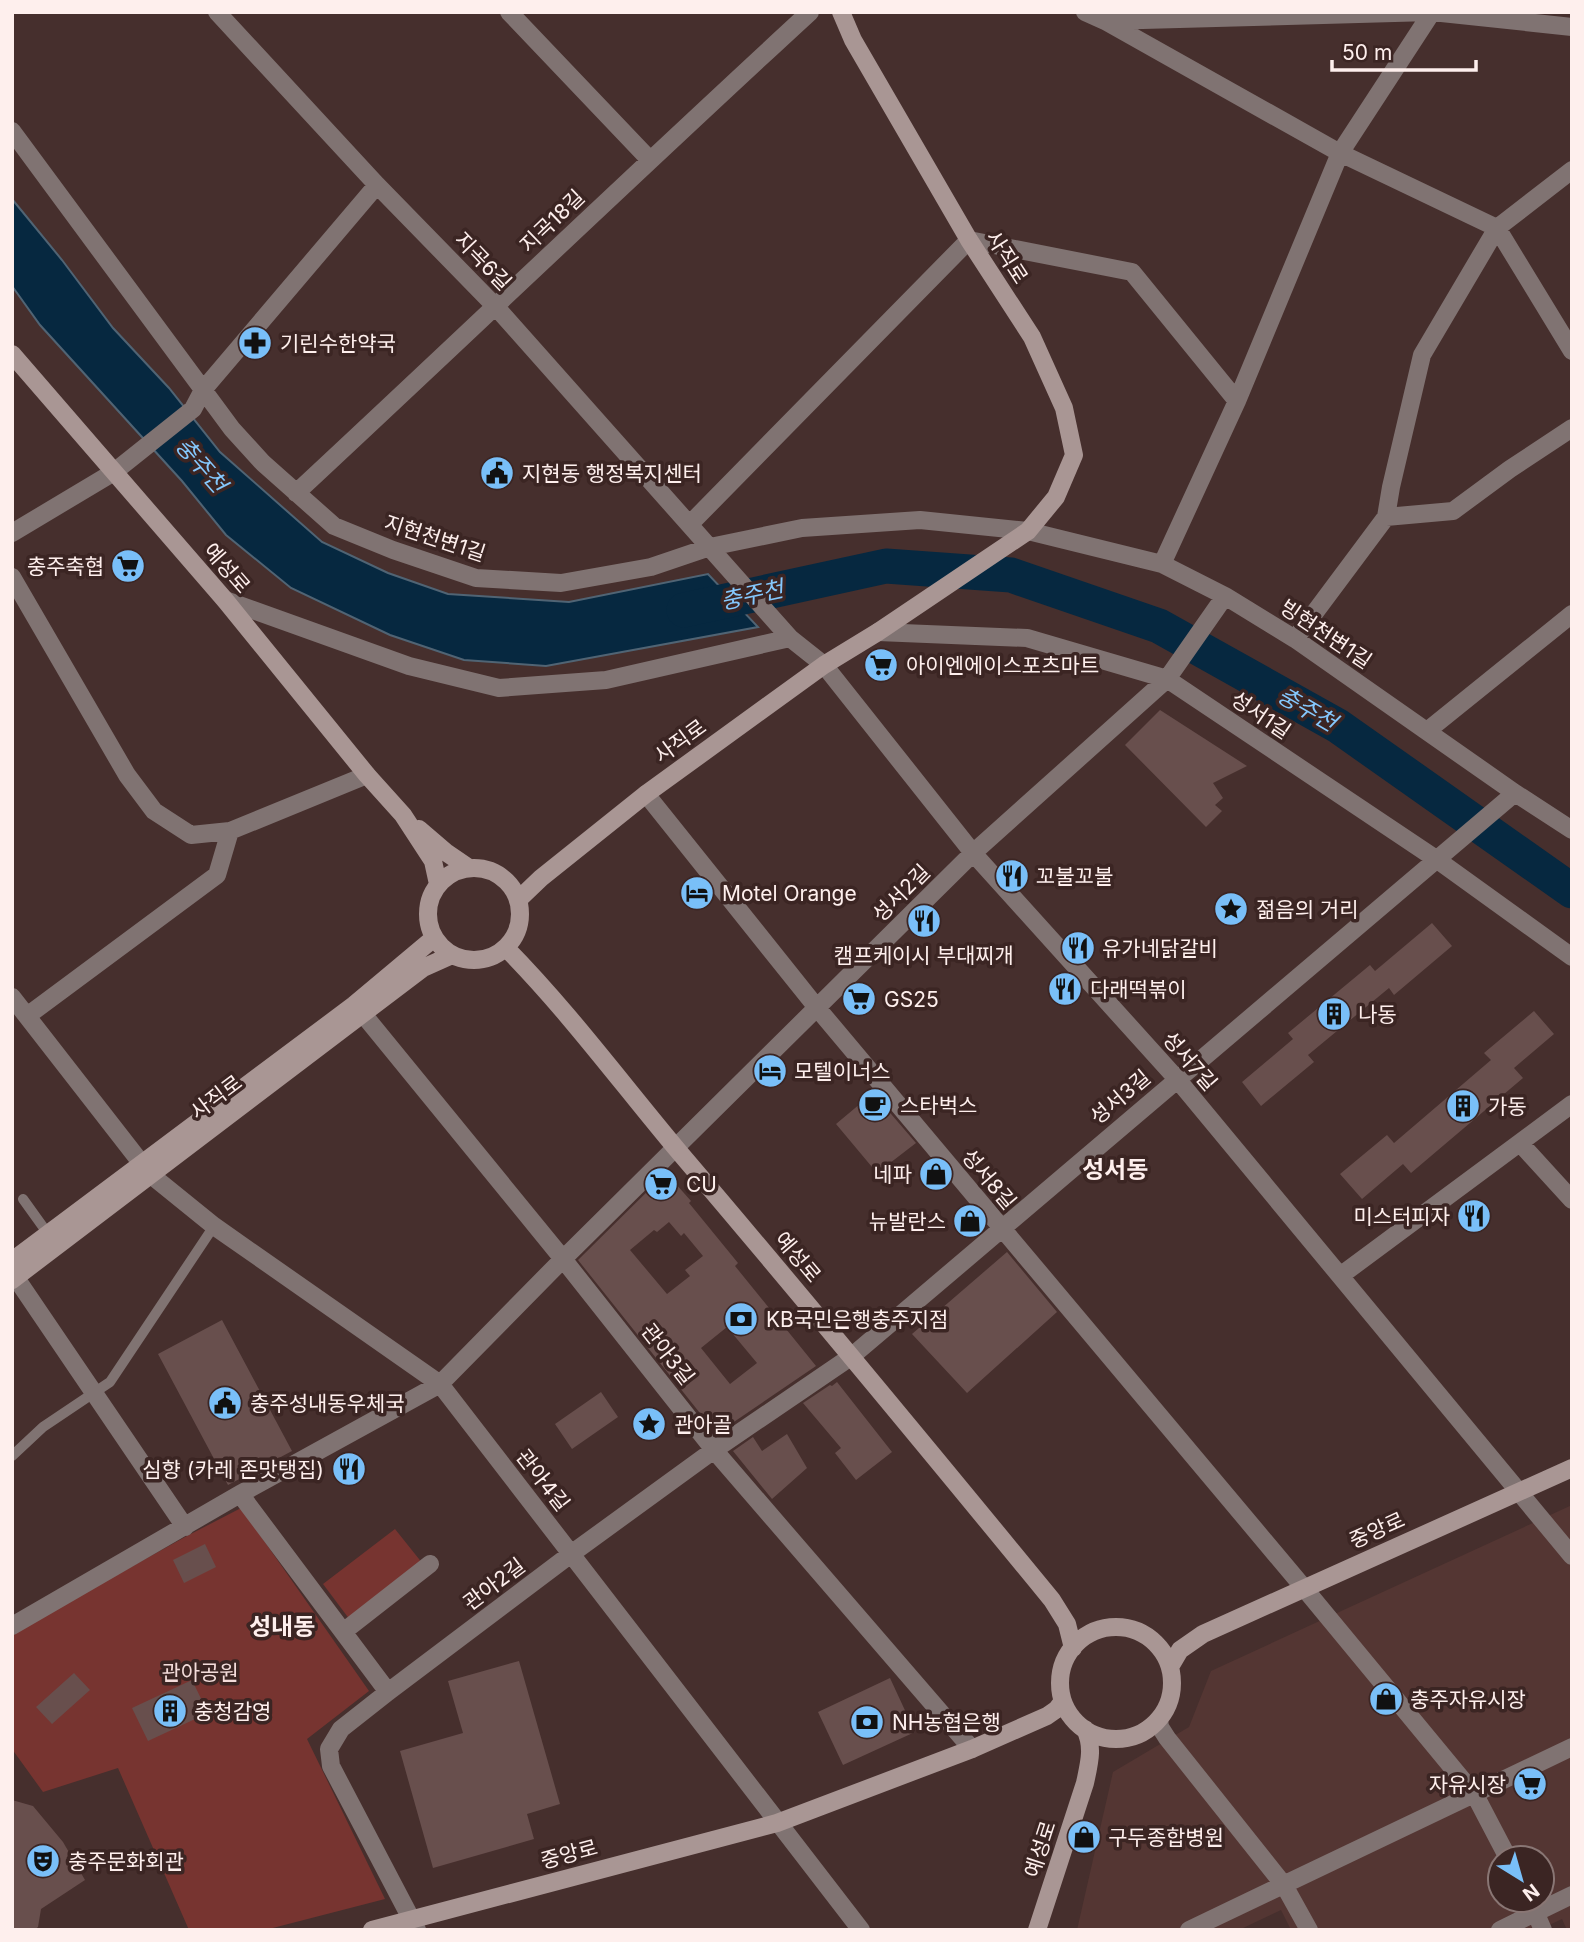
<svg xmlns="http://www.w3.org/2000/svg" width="1584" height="1942" viewBox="0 0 1584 1942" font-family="Inter,'Noto Sans KR',sans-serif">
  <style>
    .built { fill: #543633; fill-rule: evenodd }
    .green { fill: #773430 }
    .water { fill: #062840; stroke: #506474; stroke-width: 2 }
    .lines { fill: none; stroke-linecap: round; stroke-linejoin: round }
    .river { stroke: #062840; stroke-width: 35 }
    .building { fill: #684f4d; fill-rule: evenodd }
    .lane { stroke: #807372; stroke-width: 10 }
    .street { stroke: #807372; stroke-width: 18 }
    .secondary { stroke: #a99694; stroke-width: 18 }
    .labels { text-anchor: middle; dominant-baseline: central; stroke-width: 7; stroke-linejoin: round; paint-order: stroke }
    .street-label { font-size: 21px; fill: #feefed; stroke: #3b2523 }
    .poi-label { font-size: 21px; fill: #feefed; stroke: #3b2523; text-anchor: start }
    .park-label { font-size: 21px; fill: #f3dcda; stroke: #3b2523 }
    .water-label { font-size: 23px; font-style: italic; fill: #85c8fd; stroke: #3b2523 }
    .quarter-label { font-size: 24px; font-weight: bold; fill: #feefed; stroke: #3b2523 }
  </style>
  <rect width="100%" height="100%" fill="#462f2d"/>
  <path class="built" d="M1572 1505V1930H1567L1562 1919 1539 1930H1291L1281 1910 1239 1930H1077L1113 1772 1189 1727 1211 1671ZM1500 1858H1542V1900H1500Z"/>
  <path class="green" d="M241 1508 369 1691 307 1739 385 1899 265 1930H189L118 1768 43 1792 12 1749V1633L185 1537Z
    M395 1529 423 1564 350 1620 323 1584Z"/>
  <path class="water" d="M12 199 62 260 113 328 169 388 220 452 322 542 388 573 448 594 569 602 708 574 758 627 546 666 464 660 390 635 291 588 226 535 182 481 40 325 12 286Z"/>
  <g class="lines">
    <path class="river" d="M684 610 886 566 1011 575 1159 626 1338 726 1572 891"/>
  </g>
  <path class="building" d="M1160 710 1247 766 1213 783 1223 798 1215 805 1222 811 1206 827 1125 745Z
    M1432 923 1452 946 1394 995 1389 988 1308 1055 1314 1062 1261 1106 1242 1082 1293 1039 1288 1033 1370 965 1375 971Z
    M1534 1011 1554 1034 1514 1068 1523 1078 1411 1173 1403 1164 1362 1199 1340 1174 1387 1135 1394 1143 1491 1060 1484 1053Z
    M873 1093 916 1143 877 1173 836 1124Z
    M668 1175 691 1201 689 1203 738 1263 735 1266 816 1366 725 1428 711 1427 578 1260 663 1176ZM669 1222 681 1236 684 1233 703 1256 685 1270 690 1276 667 1294 630 1250 654 1230 657 1232ZM727 1327 757 1363 730 1384 701 1348Z
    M1007 1252 1057 1312 967 1393 912 1334Z
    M222 1320 292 1451 228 1485 158 1354Z
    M837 1382 892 1452 856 1480 835 1453 841 1448 803 1403 830 1385 832 1386Z
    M601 1392 618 1417 572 1449 555 1424Z
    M787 1434 807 1468 772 1499 733 1451 753 1437 762 1451Z
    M205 1544 216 1567 184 1583 173 1560Z
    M519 1661 560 1804 527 1814 534 1839 433 1868 400 1751 463 1733 448 1681Z
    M74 1673 90 1690 52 1724 36 1707Z
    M890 1678 915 1732 843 1765 818 1712Z
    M192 1680 208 1713 148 1741 132 1708Z
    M12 1800 33 1806 63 1842 85 1880 41 1909 38 1927 34 1930H12Z"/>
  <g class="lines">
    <path class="lane" d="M23 1199 51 1238
      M12 1456 43 1427 110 1382 214 1226"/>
    <path class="street" d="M217 12 377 185 496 307 790 638 824 665 973 853 1177 1079 1572 1556
      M509 12 649 159
      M1085 12 1105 21 1340 153 1497 228 1572 351
      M1432 12 1572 27
      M1105 21 1430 12
      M12 131 232 429 263 463 334 526 393 550 476 578 561 583 651 567 710 547 802 528 920 520 1028 531 1162 564 1225 596 1295 639 1515 793 1572 830
      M296 493C468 333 637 171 810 12
      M1386 517 1453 511 1510 469 1572 428
      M690 524 969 240 1132 272 1237 401
      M12 533 114 472 193 409 203 390 377 185
      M1162 564 1237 401 1340 153 1432 12
      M12 577 127 775 154 811 191 835 230 831 367 775
      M225 600 409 666 499 688 606 680 790 638
      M878 632 1027 638 1167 679 1436 859 1572 957
      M1295 639 1386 517 1391 487 1422 355 1497 228 1572 170
      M1427 731 1572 614
      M646 794 818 1009 1304 1588 1475 1795 1508 1858
      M12 997 142 1164
      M363 1014 563 1259 714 1450 972 1749
      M27 1016 217 875 230 831
      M1520 1143 1572 1200
      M151 1175 214 1226 440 1384 861 1930
      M1340 1276 1572 1104
      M16 1278 185 1527
      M240 1494 388 1692
      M12 1626 240 1494 440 1384 563 1259 973 853 1167 679 1225 596
      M343 1632 430 1564
      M1159 1719 1160 1727 1167 1738 1284 1885 1309 1930
      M1530 1900 1543 1930
      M417 1930 331 1766 329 1749 341 1729 388 1692 571 1554 714 1450 852 1356 1515 793
      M1189 1930 1572 1747
      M1500 1930 1572 1895"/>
    <path class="secondary" d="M12 354 225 600 367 775 403 815 433 861 438 884
      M419 829 447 853 469 868
      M428 914a46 46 0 1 1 92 0a46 46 0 1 1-92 0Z
      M518 900 541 878 646 794 824 665 878 632 1028 531 1056 497 1074 455 1064 408 1032 337 969 240 853 40 841 12
      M506 948C569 1012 622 1084 680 1153 806 1301 929 1450 1052 1600L1067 1624 1073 1648
      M12 1261 354 1005 434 938
      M12 1280 423 968 452 955
      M1060 1683a56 56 0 1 1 112 0a56 56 0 1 1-112 0Z
      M1170 1667 1180 1650 1203 1634 1572 1468
      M372 1930 777 1823 972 1749 1047 1716 1057 1709 1063 1701
      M1037 1930 1085 1783C1089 1764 1094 1747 1085 1729"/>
  </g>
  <defs>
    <g id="pharmacy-disc" transform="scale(1.75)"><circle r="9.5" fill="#79bff8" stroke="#3b2523"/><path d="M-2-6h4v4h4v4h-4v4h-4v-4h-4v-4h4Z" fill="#111"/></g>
    <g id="civic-disc" transform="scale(1.75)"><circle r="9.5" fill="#79bff8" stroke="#3b2523"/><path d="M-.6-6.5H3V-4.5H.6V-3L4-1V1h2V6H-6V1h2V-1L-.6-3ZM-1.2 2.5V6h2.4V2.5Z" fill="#111"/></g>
    <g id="supermarket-disc" transform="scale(1.75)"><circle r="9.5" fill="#79bff8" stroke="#3b2523"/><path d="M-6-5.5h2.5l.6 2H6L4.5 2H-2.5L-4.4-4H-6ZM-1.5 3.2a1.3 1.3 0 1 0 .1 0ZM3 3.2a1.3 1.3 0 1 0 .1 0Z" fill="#111"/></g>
    <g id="restaurant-disc" transform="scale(1.75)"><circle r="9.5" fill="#79bff8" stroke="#3b2523"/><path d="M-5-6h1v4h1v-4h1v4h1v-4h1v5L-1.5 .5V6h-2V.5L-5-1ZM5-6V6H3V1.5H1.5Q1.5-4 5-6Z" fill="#111"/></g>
    <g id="hotel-disc" transform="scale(1.75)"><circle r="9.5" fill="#79bff8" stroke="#3b2523"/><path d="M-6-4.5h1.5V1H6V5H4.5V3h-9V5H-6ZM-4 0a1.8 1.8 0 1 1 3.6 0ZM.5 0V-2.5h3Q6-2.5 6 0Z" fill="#111"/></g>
    <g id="sight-disc" transform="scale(1.75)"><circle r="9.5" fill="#79bff8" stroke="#3b2523"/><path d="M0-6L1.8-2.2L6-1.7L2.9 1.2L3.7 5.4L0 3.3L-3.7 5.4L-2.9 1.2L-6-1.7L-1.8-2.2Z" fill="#111"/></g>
    <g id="building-disc" transform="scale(1.75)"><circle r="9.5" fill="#79bff8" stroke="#3b2523"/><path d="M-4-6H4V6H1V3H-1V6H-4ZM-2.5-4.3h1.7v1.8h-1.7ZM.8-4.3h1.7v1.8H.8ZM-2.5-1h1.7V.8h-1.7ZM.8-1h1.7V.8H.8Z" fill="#111"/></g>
    <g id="cafe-disc" transform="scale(1.75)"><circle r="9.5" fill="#79bff8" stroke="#3b2523"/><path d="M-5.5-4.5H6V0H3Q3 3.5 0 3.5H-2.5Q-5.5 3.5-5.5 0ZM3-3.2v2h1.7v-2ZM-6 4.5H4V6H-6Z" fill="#111"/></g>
    <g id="shop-disc" transform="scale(1.75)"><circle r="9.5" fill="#79bff8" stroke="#3b2523"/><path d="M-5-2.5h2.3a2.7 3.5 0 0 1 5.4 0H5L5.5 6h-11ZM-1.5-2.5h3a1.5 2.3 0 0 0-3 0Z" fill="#111"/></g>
    <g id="bank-disc" transform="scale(1.75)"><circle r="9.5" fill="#79bff8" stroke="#3b2523"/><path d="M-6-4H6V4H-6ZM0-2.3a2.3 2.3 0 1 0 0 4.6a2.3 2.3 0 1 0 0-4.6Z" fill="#111"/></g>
    <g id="theatre-disc" transform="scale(1.75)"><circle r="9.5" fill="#79bff8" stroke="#3b2523"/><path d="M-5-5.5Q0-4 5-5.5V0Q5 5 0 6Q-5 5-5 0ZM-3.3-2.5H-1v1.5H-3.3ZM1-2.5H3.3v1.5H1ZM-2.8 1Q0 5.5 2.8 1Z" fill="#111"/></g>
  </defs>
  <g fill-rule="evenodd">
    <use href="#pharmacy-disc" x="255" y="343"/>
    <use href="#civic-disc" x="497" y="473"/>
    <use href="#supermarket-disc" x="128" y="566"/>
    <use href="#supermarket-disc" x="881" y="665"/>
    <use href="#restaurant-disc" x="1012" y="876"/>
    <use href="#hotel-disc" x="697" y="893"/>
    <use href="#sight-disc" x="1231" y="909"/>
    <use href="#restaurant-disc" x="924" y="921"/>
    <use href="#restaurant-disc" x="1078" y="948"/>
    <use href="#restaurant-disc" x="1065" y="989"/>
    <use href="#supermarket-disc" x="859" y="999"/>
    <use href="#building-disc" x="1334" y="1014"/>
    <use href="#hotel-disc" x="770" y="1071"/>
    <use href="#cafe-disc" x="875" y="1105"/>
    <use href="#building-disc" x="1463" y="1106"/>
    <use href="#shop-disc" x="936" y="1174"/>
    <use href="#supermarket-disc" x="661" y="1184"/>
    <use href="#restaurant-disc" x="1474" y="1216"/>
    <use href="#shop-disc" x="970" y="1221"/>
    <use href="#bank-disc" x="741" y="1319"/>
    <use href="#civic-disc" x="225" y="1403"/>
    <use href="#sight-disc" x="649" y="1424"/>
    <use href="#restaurant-disc" x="349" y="1469"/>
    <use href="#shop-disc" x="1386" y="1699"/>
    <use href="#building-disc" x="170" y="1711"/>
    <use href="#bank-disc" x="867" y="1722"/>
    <use href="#supermarket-disc" x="1530" y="1784"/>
    <use href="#shop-disc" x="1084" y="1837"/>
    <use href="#theatre-disc" x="43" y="1861"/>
  </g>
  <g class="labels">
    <g class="street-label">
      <text transform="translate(552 221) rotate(-44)">지곡18길</text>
      <text transform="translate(1007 257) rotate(57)">사직로</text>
      <text transform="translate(483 261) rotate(46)">지곡6길</text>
      <text transform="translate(435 538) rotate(18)">지현천변1길</text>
      <text transform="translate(227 568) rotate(49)">예성로</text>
      <text transform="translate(1326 634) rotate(34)">빙현천변1길</text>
      <text transform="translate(1261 715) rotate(34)">성서1길</text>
      <text transform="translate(680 741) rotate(-36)">사직로</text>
      <text transform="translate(901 893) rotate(-45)">성서2길</text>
      <text transform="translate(1190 1061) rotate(49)">성서7길</text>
      <text transform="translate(216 1097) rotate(-37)">사직로</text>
      <text transform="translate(1120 1097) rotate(-40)">성서3길</text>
      <text transform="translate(989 1179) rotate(50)">성서8길</text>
      <text transform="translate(798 1257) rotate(50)">예성로</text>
      <text transform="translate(668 1354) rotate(52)">관아3길</text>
      <text transform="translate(543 1480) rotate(52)">관아4길</text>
      <text transform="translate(1377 1530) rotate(-24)">중앙로</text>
      <text transform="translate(494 1584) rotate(-37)">관아2길</text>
      <text transform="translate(1040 1849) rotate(-72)">예성로</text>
      <text transform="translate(569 1854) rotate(-15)">중앙로</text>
    </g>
    <g class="poi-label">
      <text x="280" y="343">기린수한약국</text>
      <text x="522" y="473">지현동 행정복지센터</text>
      <text x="104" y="566" text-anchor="end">충주축협</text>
      <text x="906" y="665">아이엔에이스포츠마트</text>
      <text x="1036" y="876">꼬불꼬불</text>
      <text x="722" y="893">Motel Orange</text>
      <text x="1256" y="909">젊음의 거리</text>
      <text x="1102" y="948">유가네닭갈비</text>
      <text x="924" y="955" text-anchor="middle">캠프케이시 부대찌개</text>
      <text x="1090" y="989">다래떡볶이</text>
      <text x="884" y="999">GS25</text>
      <text x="1358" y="1014">나동</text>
      <text x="794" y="1071">모텔이너스</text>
      <text x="900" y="1105">스타벅스</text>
      <text x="1488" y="1106">가동</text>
      <text x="912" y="1174" text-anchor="end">네파</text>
      <text x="686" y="1184">CU</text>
      <text x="1450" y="1216" text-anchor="end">미스터피자</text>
      <text x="946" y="1221" text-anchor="end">뉴발란스</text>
      <text x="766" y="1319">KB국민은행충주지점</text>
      <text x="250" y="1403">충주성내동우체국</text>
      <text x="674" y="1424">관아골</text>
      <text x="324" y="1469" text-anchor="end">심향 (카레 존맛탱집)</text>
      <text x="1410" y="1699">충주자유시장</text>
      <text x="194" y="1711">충청감영</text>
      <text x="892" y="1722">NH농협은행</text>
      <text x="1506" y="1784" text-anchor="end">자유시장</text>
      <text x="1108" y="1837">구두종합병원</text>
      <text x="68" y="1861">충주문화회관</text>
    </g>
    <g class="park-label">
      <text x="200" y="1672">관아공원</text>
    </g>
    <g class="water-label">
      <text transform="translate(201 465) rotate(49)">충주천</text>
      <text transform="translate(752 595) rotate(-12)">충주천</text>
      <text transform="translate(1307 709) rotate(30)">충주천</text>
    </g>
    <g class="quarter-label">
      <text x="1115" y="1169">성서동</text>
      <text x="282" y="1626">성내동</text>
    </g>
  </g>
  <rect width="1584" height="1942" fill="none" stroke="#feefed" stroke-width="28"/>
  <g transform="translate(1521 1879) rotate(143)"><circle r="33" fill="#3b2523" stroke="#897674" stroke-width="2"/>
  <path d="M0-5L12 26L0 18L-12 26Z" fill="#79bff8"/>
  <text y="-10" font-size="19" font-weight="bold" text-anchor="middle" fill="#feefed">N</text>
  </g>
  <path d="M1332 60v10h144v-10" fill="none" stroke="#feefed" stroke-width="3.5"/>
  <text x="1342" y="60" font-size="21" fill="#feefed" stroke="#3b2523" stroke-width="5" paint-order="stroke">50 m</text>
</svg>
